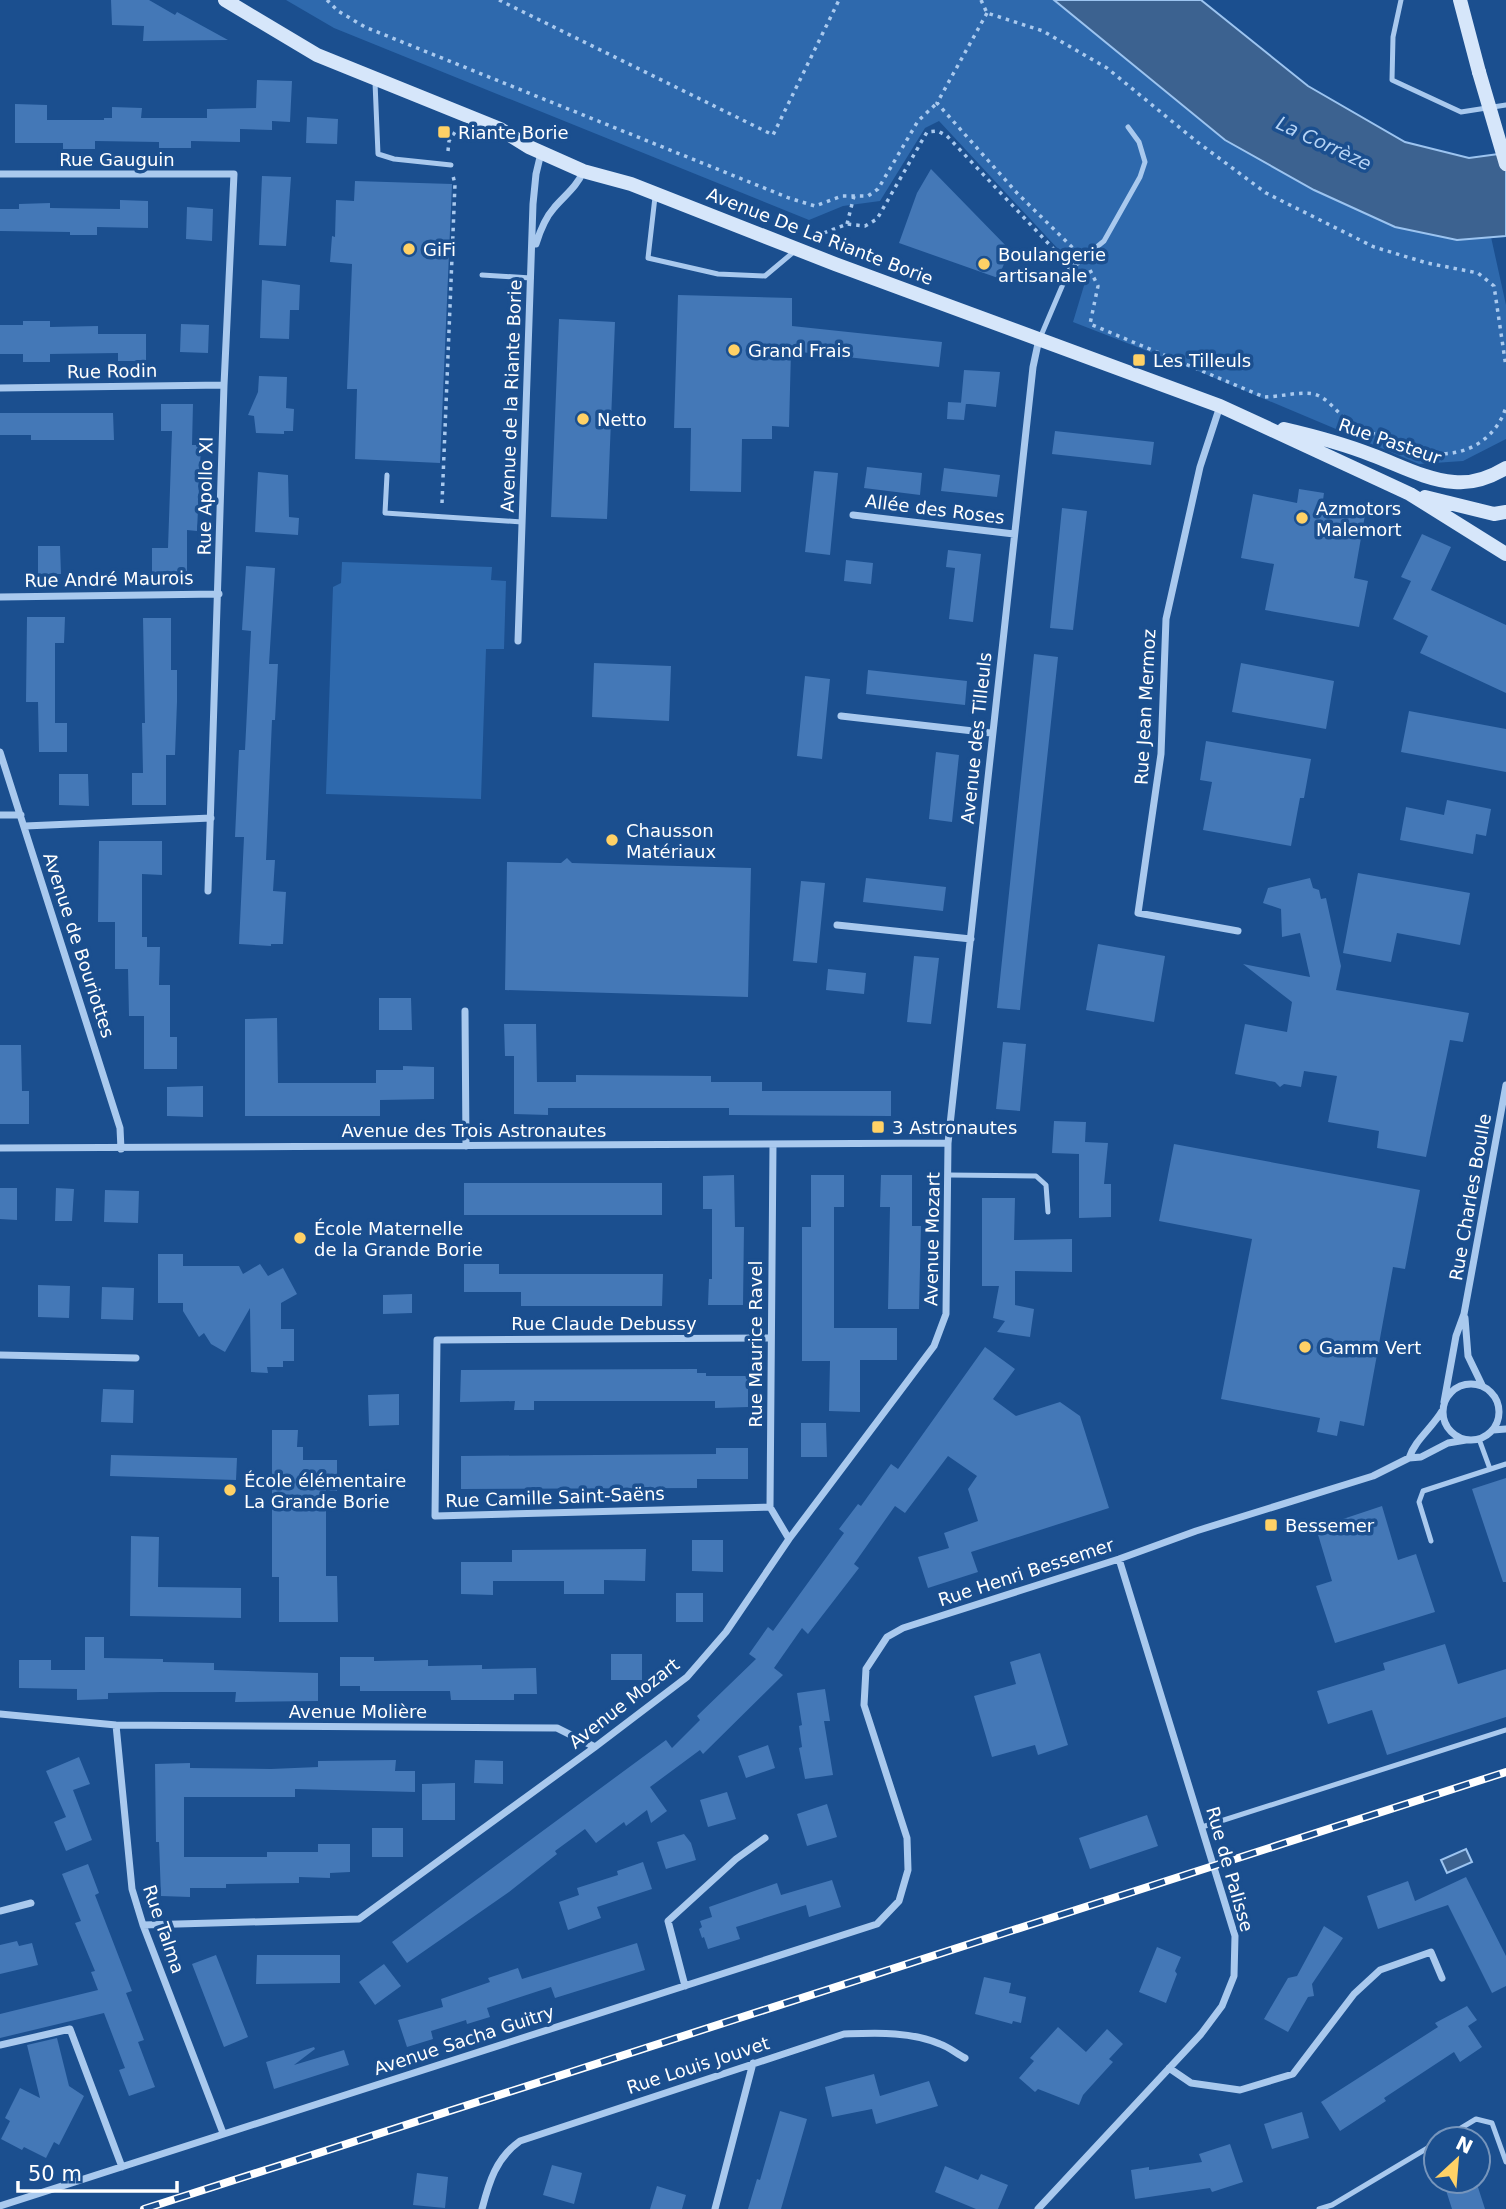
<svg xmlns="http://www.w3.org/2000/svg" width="1506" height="2209" viewBox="0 0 1506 2209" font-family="'DejaVu Sans',sans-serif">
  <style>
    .green { fill: #2e69ad }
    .water { fill: #3c6290; stroke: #9cc4f0; stroke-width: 2 }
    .building { fill: #4478b7 }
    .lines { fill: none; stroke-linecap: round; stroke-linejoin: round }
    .path { stroke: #a9c9ee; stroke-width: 3.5; stroke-dasharray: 3.5 5; stroke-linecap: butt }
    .lane { stroke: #a9c9ee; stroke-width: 5 }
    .street { stroke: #a9c9ee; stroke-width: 7 }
    .secondary { stroke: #d6e6fa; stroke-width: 14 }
    .rail-casing { stroke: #fff; stroke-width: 8 }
    .rail { stroke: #1b4f8f; stroke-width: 5; stroke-dasharray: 16; stroke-linecap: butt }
    .secondary-bridge { stroke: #d6e6fa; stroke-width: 14 }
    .poi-dot { fill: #ffd166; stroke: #1b4f8f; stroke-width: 2.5 }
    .labels { text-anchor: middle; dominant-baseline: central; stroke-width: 7; stroke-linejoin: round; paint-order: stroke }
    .poi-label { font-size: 18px; fill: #fff; stroke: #1b4f8f; text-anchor: start }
    .street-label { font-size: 18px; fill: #fff; stroke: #1b4f8f }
    .water-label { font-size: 19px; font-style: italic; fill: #b5d3f5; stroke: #1b4f8f }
  </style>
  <rect width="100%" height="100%" fill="#1b4f8f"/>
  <path class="green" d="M286 0H1054L1225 140 1457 240 1491 237 1506 305V439L1463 461 1419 464 1186 366 1073 322 1086 279 939 121 925 128 880 201 843 206 809 220 334 28Z
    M342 562 492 567 491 580 506 581 504 649H486L481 799 326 794 333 587 341 583Z"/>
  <path class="water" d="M1054 0H1201L1308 86 1405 142 1469 158 1506 153V236L1457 240 1395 227 1314 190 1225 140Z
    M1466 1849 1472 1862 1447 1873 1441 1860Z"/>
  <path class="building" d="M111 0H149L175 15 177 12 228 40 143 41 144 26 112 25Z
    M257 80 292 81 290 122 272 121V130L240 129V142L191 141V148H159V142L95 141V149H63V143H15V104L47 105V120H104V118H112V107L142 108 141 118H207V109L256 108Z
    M307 117 338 119 337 144 306 143Z
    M931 169 1010 250 998 278 899 243 917 193Z
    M262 176 291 177 286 246 259 245Z
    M355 181 452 184 440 463 355 459 357 389H347L352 264 330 262 332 236 335 237 336 200 354 201Z
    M120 200 148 201V228L97 227V235H70V232L0 231V209H19V204L50 203V208L120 209Z
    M187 207 213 209 212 241 186 239Z
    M262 280 300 285 299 310H290L289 339 260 338Z
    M678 295 792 298V326L942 342 939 367 791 351 789 427 772 426V439H742L741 492 690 491 691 428H674Z
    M559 319 615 322 607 519 551 517Z
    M23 321H50V327L98 326V334H146V361H118V353L50 354V362H23V354H0V325H23Z
    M181 324 209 325 208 353 180 352Z
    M964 370 1000 372 996 407 961 403Z
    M259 376 287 377 286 408 294 409 293 431H284V434L256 433 254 416 248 415 258 392Z
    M948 402 966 403 964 420 947 419Z
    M161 404H193L192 445H201L197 531 187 530V574H152V548H168L172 431H161Z
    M0 413H113L114 440H31V435H0Z
    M1055 431 1154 442 1151 465 1052 454Z
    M867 467 922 473 920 495 864 488Z
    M944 468 1000 475 997 497 941 491Z
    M814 471 838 473 830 555 805 552Z
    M258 472 288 475 289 517 299 518 298 535 255 532Z
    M1299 489 1324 493 1322 507 1365 515 1354 578 1368 581 1359 627 1265 610 1274 564 1241 558 1253 494 1297 503Z
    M1062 508 1087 511 1073 630 1050 628Z
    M1422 534 1451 547 1431 590 1506 625V693L1420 653 1428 636 1393 619 1411 581 1401 577Z
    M38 546H60L61 574H38Z
    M948 550 981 554 973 622 949 619 955 568 946 567Z
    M846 560 873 563 871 584 844 581Z
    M246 566 275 568 269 664H278L275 720H272L266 860H275L273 891 286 892 283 944H271V946L239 944 244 837H235L239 750H245L251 631 242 630Z
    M27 617H65L64 643H55V723H67V752H39L38 702H26Z
    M143 618H171V670H177V702L175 755H166V805H132V773H143L142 723H145Z
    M1034 654 1058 657 1020 1010 997 1008Z
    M594 663 671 666 669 721 592 717Z
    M1241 663 1334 681 1326 729 1232 712Z
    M868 670 967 681 965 705 866 694Z
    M805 676 830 679 822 759 797 756Z
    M1409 711 1506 729V772L1401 752Z
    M1206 741 1311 759 1304 798H1300L1291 846 1203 830 1212 782 1200 780Z
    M936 752 959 755 952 822 929 819Z
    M59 774H88L89 806 59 805Z
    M1447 800 1491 809 1486 836 1476 834 1473 854 1400 840 1406 807 1444 815Z
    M99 841H162V875L142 874V937H147V947H160L159 985H170V1037H177V1069H144V1016H129L128 969H115V922H98Z
    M567 858 572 863 751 868 748 997 505 990 507 862 561 863Z
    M1358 873 1470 893 1460 945 1397 933 1391 962 1343 953Z
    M866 878 946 887 943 911 863 902Z
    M1310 878 1313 888 1319 890 1321 899 1326 898 1341 966 1336 990 1469 1013 1463 1042 1450 1040 1426 1157 1377 1148 1379 1131 1328 1122 1337 1076 1304 1071 1301 1087 1284 1084 1280 1087 1275 1082 1235 1074 1245 1024 1287 1032 1292 1002 1243 964 1310 977 1300 933 1282 937 1281 909 1263 903 1268 888Z
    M801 881 825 883 817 963 793 961Z
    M1098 944 1165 956 1154 1022 1086 1010Z
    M914 956 939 958 931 1024 907 1022Z
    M828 969 866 973 864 994 826 990Z
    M379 998H411L412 1030H379Z
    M277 1018 278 1083H376V1070H403V1066L434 1067V1099L380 1100V1116H245V1019Z
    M504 1024H536L537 1082H576V1075L711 1076V1082H762V1091H891V1116L729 1115V1108H548V1115L514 1114V1056H505Z
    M1003 1042 1026 1044 1020 1111 996 1109Z
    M0 1045H21L22 1091H29V1124H0Z
    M203 1086V1117L167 1116V1087Z
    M1054 1121 1086 1122 1085 1142 1108 1143 1104 1184H1111V1217L1079 1218V1154L1052 1153Z
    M1174 1144 1420 1190 1405 1269 1393 1267 1364 1426 1340 1421 1337 1436 1317 1432 1320 1418 1221 1399 1252 1239 1159 1221Z
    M734 1175 735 1227H744L743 1305H708L709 1279H712V1209H703V1176Z
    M811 1175H844V1207H834V1328H897V1360H860V1412L829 1411 830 1361H802V1227H811Z
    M881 1175H912V1226H921L919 1309H888L890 1207H880Z
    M464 1183H662V1215H464Z
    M0 1188H17V1220L0 1219Z
    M56 1188 74 1189 72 1221H55Z
    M105 1190 139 1191 138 1223 104 1222Z
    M982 1198H1015L1014 1240 1072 1239V1272L1015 1271V1305L1034 1309 1030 1337 997 1332 1005 1321 993 1318 999 1286H982Z
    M158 1254H183V1266H239L243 1274 260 1264 268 1276 283 1268 297 1294 281 1303V1329H294V1361H283V1367H267L268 1373 251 1372 250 1308 225 1352 211 1344 204 1333 199 1337 183 1311V1303H158Z
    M464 1264H499V1274H663L662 1306H521V1292H464Z
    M38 1285 70 1286 69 1318 38 1317Z
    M102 1287 134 1288 133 1320 101 1319Z
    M412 1294V1313L383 1314V1295Z
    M985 1347 1015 1369 993 1399 1016 1416 1060 1402 1080 1416 1109 1508 971 1552 978 1572 928 1588 918 1557 949 1548 944 1533 978 1521 968 1489 977 1476 948 1456 905 1513 895 1506 854 1564 859 1568 808 1634 802 1628 774 1668 783 1675 703 1754 700 1750 650 1787 667 1811 651 1823 647 1810 626 1826 624 1822 596 1843 585 1829 555 1851 557 1854 509 1892 407 1963 392 1942 666 1740 672 1748 700 1720 697 1716 756 1659 749 1654 768 1627 773 1631 844 1533 839 1529 858 1504 861 1506 891 1464 898 1469Z
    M697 1369V1373H706V1376H748V1407L715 1408V1401H534V1410H514L515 1401 460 1402 461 1370Z
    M103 1389 134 1390 133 1423 101 1422Z
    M399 1394V1425L369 1426 368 1395Z
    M801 1423H826L827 1457H801Z
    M272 1430H298L297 1447H303V1460H337V1491L326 1490V1576H337L338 1622H279V1577H272Z
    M716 1448H748V1479H697V1488L461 1489V1456L716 1454Z
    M111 1455 237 1458 236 1480 110 1476Z
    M1506 1478V1582H1503L1472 1489Z
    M1382 1506 1398 1560 1416 1554 1435 1612 1335 1643 1316 1586 1332 1581 1316 1528Z
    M131 1536 159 1537 158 1587 241 1588V1618L130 1616Z
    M692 1540H723V1572L692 1571Z
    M646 1549 645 1581 604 1580V1594H564V1581H493V1595L461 1594V1562H512V1550Z
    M676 1593H703V1622H676Z
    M85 1637H104V1658L163 1659V1662L214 1663V1670L318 1673V1701L235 1702 236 1692H162L108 1693V1699L77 1700V1689L19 1688V1660H51V1670H85Z
    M1445 1644 1458 1684 1506 1669V1717L1387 1755 1372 1710 1328 1724 1317 1691 1385 1670 1383 1663Z
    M1040 1653 1068 1745 1038 1755 1035 1745 992 1757 974 1696 1016 1684 1010 1662Z
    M611 1654H642V1680H611Z
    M340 1657H374V1661L428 1660V1666L482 1665V1669L536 1668 537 1694H514V1700H451L450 1691H360V1686H340Z
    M825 1689 830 1721H824L833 1775 805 1779 799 1748 802 1747 799 1726 802 1725 797 1693Z
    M768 1745 775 1768 746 1778 738 1756Z
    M79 1757 90 1784 73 1790 92 1840 66 1851 54 1822 66 1817 46 1771Z
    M396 1760 395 1771H415V1792L295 1789V1797H184V1857H267V1852H318V1844H350V1872L330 1873V1878L299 1877V1883L226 1884V1888H190V1897L161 1896 159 1842H156L155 1764 190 1763V1768L271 1769 318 1767V1761Z
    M475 1760 503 1761V1784L474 1783Z
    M455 1783V1820H422V1784Z
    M727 1792 736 1819 708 1827 700 1800Z
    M827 1804 837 1837 807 1846 797 1814Z
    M1147 1815 1158 1846 1090 1869 1079 1838Z
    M372 1828H403V1857H372Z
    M684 1834 691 1843 696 1860 666 1869 657 1842Z
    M643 1862 652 1889 597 1907 601 1918 568 1930 559 1902 579 1895 577 1888 618 1875 617 1871Z
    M88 1864 99 1893 95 1895 132 1991 126 1993 144 2040 138 2042 155 2087 129 2096 119 2070 125 2068 104 2013 0 2038V2014L98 1990 91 1972 95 1971 75 1923 81 1921 62 1874Z
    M1466 1877 1506 1956V1986L1492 1993 1448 1905 1378 1929 1367 1896 1408 1881 1415 1901Z
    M832 1880 841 1907 809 1917 806 1905 736 1927 740 1939 708 1949 704 1937 702 1938 699 1929 702 1927 700 1921 712 1917 709 1907 777 1883 781 1895Z
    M1324 1926 1343 1938 1312 1984 1314 1996 1308 1997 1288 2032 1264 2019 1288 1978 1297 1976Z
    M17 1941 19 1946 32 1943 38 1965 0 1974V1945Z
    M637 1943 645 1970 555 1998 551 1987 487 2008 490 2017 467 2024 466 2020 431 2031 433 2039 407 2047 398 2020 443 2007 441 1999 490 1982 488 1978 518 1968 522 1979Z
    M1157 1947 1181 1957 1175 1971 1177 1974 1166 2003 1139 1992Z
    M216 1955 248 2037 224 2047 192 1964Z
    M257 1955H340V1983L256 1984Z
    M384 1964 401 1986 375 2005 359 1982Z
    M984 1977 1011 1983 1009 1993 1026 1997 1021 2023 1013 2021 1012 2024 975 2014Z
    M1467 2006 1477 2020 1468 2026 1482 2047 1460 2062 1454 2052 1384 2098 1386 2101 1340 2131 1321 2102 1438 2027 1435 2023Z
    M1058 2027 1086 2052 1107 2029 1123 2044 1109 2059 1113 2062 1083 2095 1079 2105 1038 2089 1035 2092 1019 2078 1034 2061 1030 2058Z
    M57 2038 69 2086 84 2096 59 2145 54 2142 46 2158 24 2147 22 2150 1 2139 10 2121 5 2118 20 2088 40 2098 27 2045Z
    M314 2047 315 2049 294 2065 344 2050 349 2065 274 2089 266 2062Z
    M874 2074 880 2096 929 2081 938 2106 876 2124 872 2109 832 2117 825 2087Z
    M780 2111 807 2119 781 2209H748L757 2179 760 2180Z
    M1302 2112 1309 2138 1272 2149 1264 2124Z
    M1230 2144 1243 2182 1212 2192 1210 2188 1135 2199 1131 2170 1149 2167V2170L1202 2162 1199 2154Z
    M552 2165 582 2173 574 2204 543 2195Z
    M945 2166 978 2180 981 2174 1008 2185 998 2209H976L935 2192Z
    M417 2173 448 2177 445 2208 413 2205Z
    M1443 2181H1476L1485 2209H1452Z
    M657 2186 686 2195 682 2209H650Z"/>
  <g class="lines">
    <path class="path" d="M327 0 338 11 365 27 789 198 815 206 842 196H868L878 189 918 121 937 103
      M499 0 773 135 839 0
      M981 0 987 13 1043 31 1107 68 1196 141 1266 193 1374 247 1427 263 1478 273 1494 286 1506 367
      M987 13 937 103 1017 193 1075 250
      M448 151 449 141 455 132 457 133
      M847 224 854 196
      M816 236 847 224 865 226 877 219 927 132 938 131 947 136 1063 259
      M1090 270 1098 286 1090 324 1264 397C1280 397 1304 390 1317 395 1329 400 1336 411 1346 419 1357 428 1372 433 1385 438 1400 444 1415 451 1430 453 1464 458 1496 440 1506 407
      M442 503 455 184 453 176"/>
    <path class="lane" d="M1401 0 1393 37 1392 80 1461 112 1506 105
      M375 82 378 154 394 159 451 165
      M655 197 648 258 718 274 765 276 796 250
      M482 275 531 278
      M1040 338 1069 270 1104 241 1140 177 1145 162 1139 142 1128 127
      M387 475 385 513 522 522
      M949 1175 1036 1176 1046 1185 1048 1212
      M1479 1439 1490 1469
      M1431 1541 1419 1502 1423 1491 1506 1464
      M1202 1827 1506 1730
      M1443 2139 1476 2119 1492 2123 1506 2162
      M1319 2209 1332 2205 1436 2143"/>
    <path class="street" d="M0 174H234L224 385 208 891
      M536 244C540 231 545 218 554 208 564 196 578 186 583 171
      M0 388 224 385
      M1220 406 1200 467 1166 619 1161 754 1138 913 1238 931
      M853 515 1014 534
      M0 597 219 594
      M518 641 533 204 536 174 541 153
      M841 716 991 733
      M0 752 120 1128 121 1149
      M0 815H21
      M25 826 211 818
      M837 925 971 939
      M465 1011 466 1146
      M773 1144 770 1507 789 1539
      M0 1148 948 1143
      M1465 1318 1468 1356 1482 1385
      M0 1355 136 1358
      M1443 1412a28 28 0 1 1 56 0a28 28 0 1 1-56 0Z
      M1444 1402 1456 1336 1464 1314 1506 1085
      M1493 1430 1506 1429
      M1409 1458C1415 1440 1432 1428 1442 1411
      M770 1507 435 1516 437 1340 771 1338
      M0 1714 116 1725 557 1728 595 1747
      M116 1725 132 1889 143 1925 223 2133
      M0 1911 31 1903
      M143 1925 359 1919 595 1747 687 1677 726 1632 789 1539 934 1346 946 1314 948 1143 1033 367 1039 339
      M685 1986 668 1921 736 1859 765 1838
      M0 2045 70 2029 122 2167
      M1169 2068 1191 2083 1240 2090 1293 2074 1354 1994 1380 1970 1431 1952 1442 1978
      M0 2206 877 1924 899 1901 908 1870 907 1838 864 1705 866 1669 887 1637 903 1628 1119 1559 1196 1531 1373 1476 1409 1458 1421 1457 1448 1443 1466 1440
      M482 2209C489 2182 496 2158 520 2141L844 2034C875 2033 910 2031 940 2044 949 2047 957 2054 965 2058
      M715 2209 753 2063
      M1038 2209 1201 2034 1222 2006 1234 1976 1235 1936 1119 1559"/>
    <path class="secondary" d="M225 0 317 55 500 129 529 147 583 171 631 184 835 264 1220 406 1410 494 1506 554
      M1460 0 1479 72
      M1284 429C1314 436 1344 444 1372 455 1399 465 1426 480 1454 482 1472 484 1491 477 1506 468
      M1425 497 1494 514 1506 512"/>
    <g class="rail-casing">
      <path id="rail" d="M144 2209 1506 1772"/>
    </g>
    <use href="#rail" class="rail"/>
    <path class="secondary-bridge" d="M1479 72 1506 164"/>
  </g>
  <g class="poi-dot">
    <rect x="437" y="125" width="14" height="14" rx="3.5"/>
    <circle cx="409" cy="249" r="7"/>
    <circle cx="984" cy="264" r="7"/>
    <circle cx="734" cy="350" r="7"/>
    <rect x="1132" y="353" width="14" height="14" rx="3.5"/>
    <circle cx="583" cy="419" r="7"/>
    <circle cx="1302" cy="518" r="7"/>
    <circle cx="612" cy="840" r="7"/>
    <rect x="871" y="1120" width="14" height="14" rx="3.5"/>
    <circle cx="300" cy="1238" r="7"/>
    <circle cx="1305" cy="1347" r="7"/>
    <circle cx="230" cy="1490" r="7"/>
    <rect x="1264" y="1518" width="14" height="14" rx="3.5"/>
  </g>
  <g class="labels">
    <g class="poi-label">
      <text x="458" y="132">Riante Borie</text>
      <text x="423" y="249">GiFi</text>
      <text x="998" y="254">Boulangerie<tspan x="998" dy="21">artisanale</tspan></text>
      <text x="748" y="350">Grand Frais</text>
      <text x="1153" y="360">Les Tilleuls</text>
      <text x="597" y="419">Netto</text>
      <text x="1316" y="508">Azmotors<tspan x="1316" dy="21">Malemort</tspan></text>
      <text x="626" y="830">Chausson<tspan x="626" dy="21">Matériaux</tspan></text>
      <text x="892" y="1127">3 Astronautes</text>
      <text x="314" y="1228">École Maternelle<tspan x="314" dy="21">de la Grande Borie</tspan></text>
      <text x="1319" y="1347">Gamm Vert</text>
      <text x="244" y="1480">École élémentaire<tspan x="244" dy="21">La Grande Borie</tspan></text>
      <text x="1285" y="1525">Bessemer</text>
    </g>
    <g class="street-label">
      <text x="117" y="159">Rue Gauguin</text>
      <text transform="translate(820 236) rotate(21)">Avenue De La Riante Borie</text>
      <text transform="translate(112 371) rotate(-1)">Rue Rodin</text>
      <text transform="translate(511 396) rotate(-88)">Avenue de la Riante Borie</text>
      <text transform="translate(1390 441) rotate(19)">Rue Pasteur</text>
      <text transform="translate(205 496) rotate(-89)">Rue Apollo XI</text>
      <text transform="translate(935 509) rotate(7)">Allée des Roses</text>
      <text transform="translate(109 579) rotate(-1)">Rue André Maurois</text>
      <text transform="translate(1145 707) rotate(-87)">Rue Jean Mermoz</text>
      <text transform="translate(976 738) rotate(-84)">Avenue des Tilleuls</text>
      <text transform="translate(79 945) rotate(72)">Avenue de Bouriottes</text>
      <text x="474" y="1130">Avenue des Trois Astronautes</text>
      <text transform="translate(1470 1197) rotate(-80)">Rue Charles Boulle</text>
      <text transform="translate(932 1239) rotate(-89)">Avenue Mozart</text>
      <text x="604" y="1323">Rue Claude Debussy</text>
      <text transform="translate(755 1344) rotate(-90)">Rue Maurice Ravel</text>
      <text transform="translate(555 1497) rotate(-2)">Rue Camille Saint-Saëns</text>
      <text transform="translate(1026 1572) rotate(-18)">Rue Henri Bessemer</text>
      <text transform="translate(624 1703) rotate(-38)">Avenue Mozart</text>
      <text x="358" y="1711">Avenue Molière</text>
      <text transform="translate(1230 1869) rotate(74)">Rue de Palisse</text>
      <text transform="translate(164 1929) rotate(71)">Rue Talma</text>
      <text transform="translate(464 2040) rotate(-18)">Avenue Sacha Guitry</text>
      <text transform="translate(698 2065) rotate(-18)">Rue Louis Jouvet</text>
    </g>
    <g class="water-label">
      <text transform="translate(1324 143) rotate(25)">La Corrèze</text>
    </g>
  </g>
  <g transform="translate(1457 2160) rotate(26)"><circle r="33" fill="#1b4f8f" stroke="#7695bc" stroke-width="2"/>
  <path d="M0-5L12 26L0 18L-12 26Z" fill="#ffd166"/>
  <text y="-10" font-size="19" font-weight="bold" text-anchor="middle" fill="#ffffff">N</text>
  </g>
  <path d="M18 2181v10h159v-10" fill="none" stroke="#ffffff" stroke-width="3.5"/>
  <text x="28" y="2181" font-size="21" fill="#ffffff" stroke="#1b4f8f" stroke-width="5" paint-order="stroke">50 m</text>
</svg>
